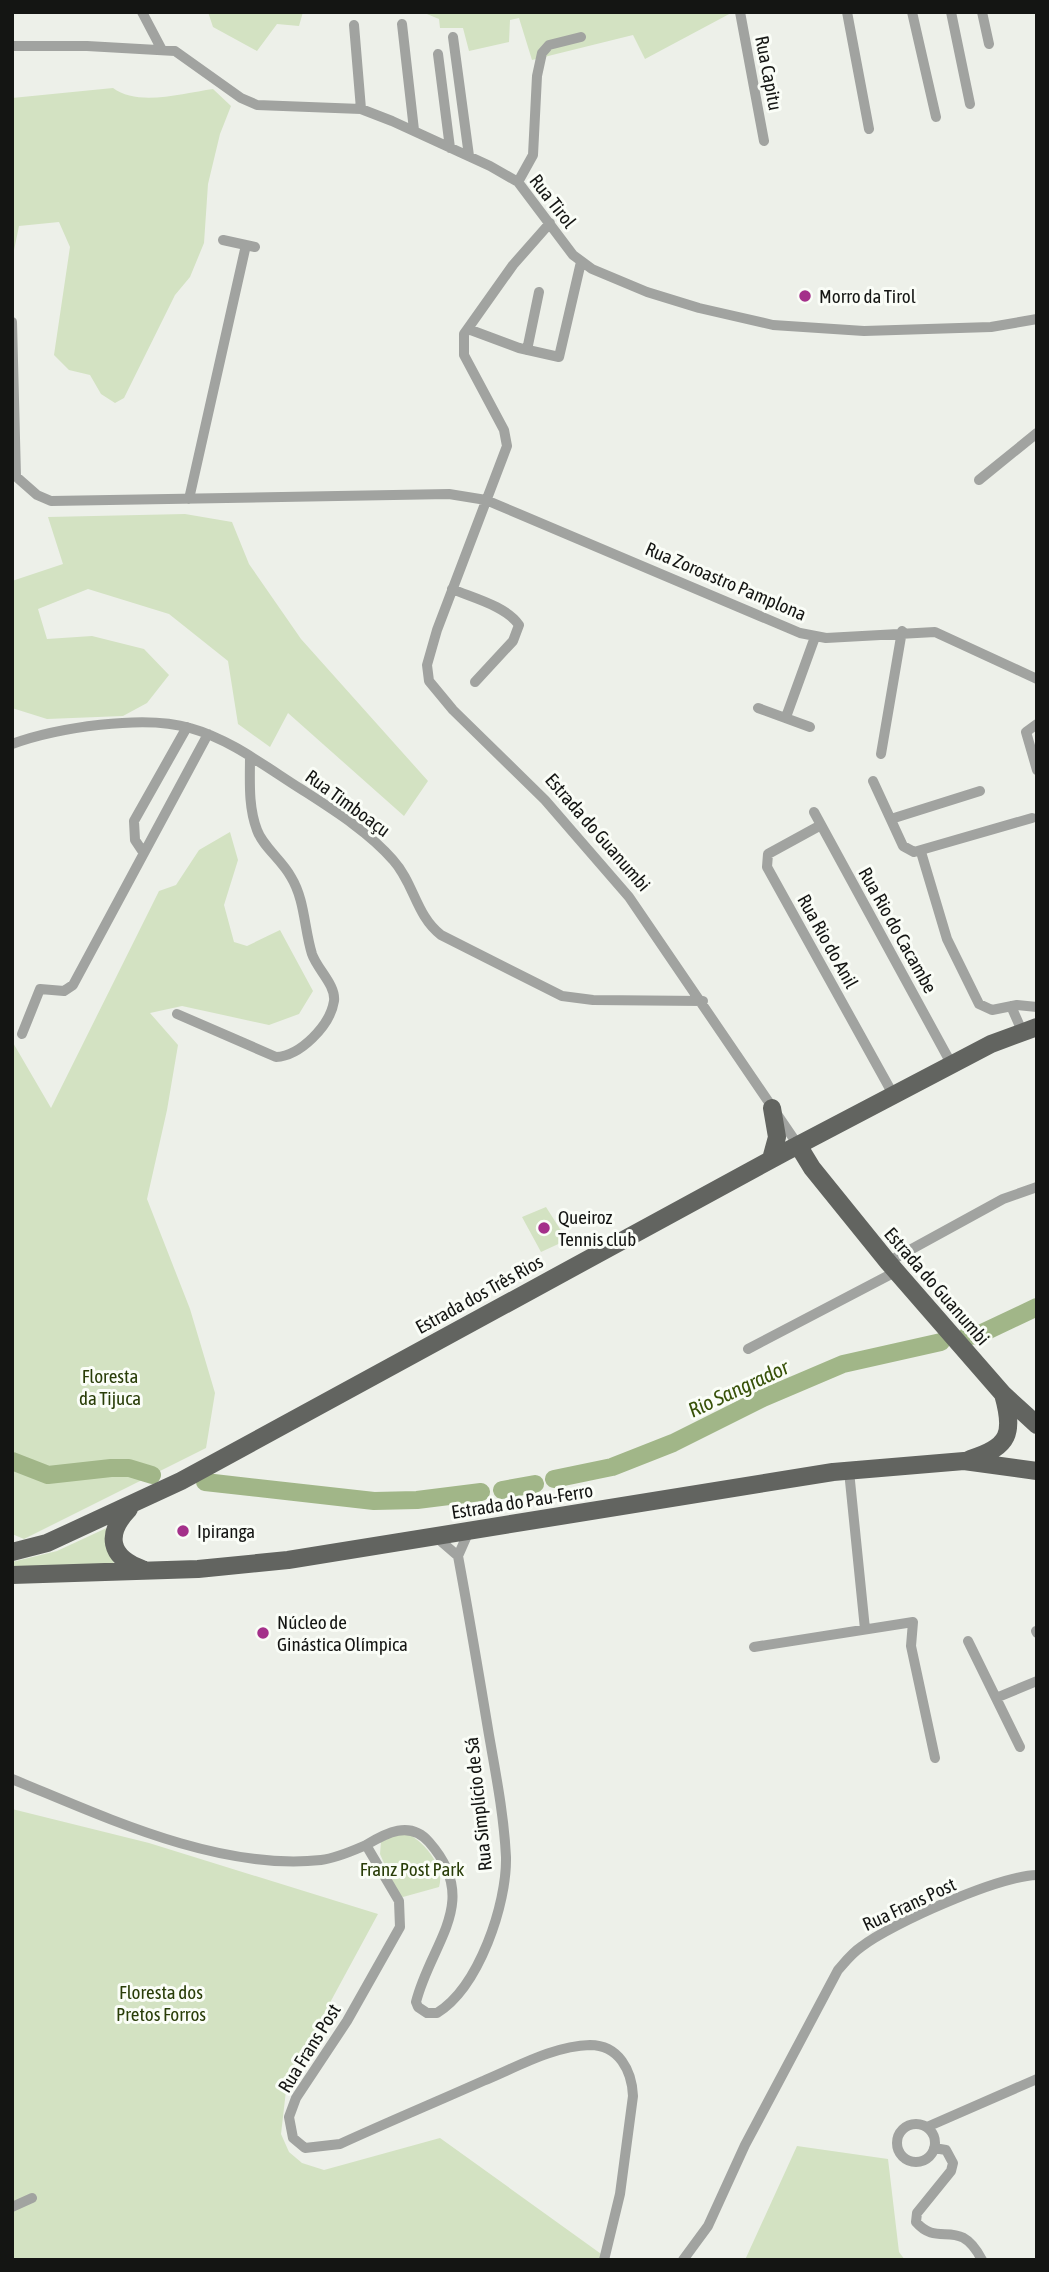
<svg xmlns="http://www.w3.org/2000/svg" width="1049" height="2272" viewBox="0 0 1049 2272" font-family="'Asap Condensed',sans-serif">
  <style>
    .green { fill: #d3e2c2 }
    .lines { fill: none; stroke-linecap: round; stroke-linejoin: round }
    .river { stroke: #a1b688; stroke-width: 18 }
    .street { stroke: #a1a3a0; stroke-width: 10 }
    .primary { stroke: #626460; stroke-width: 18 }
    .poi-dot { fill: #a4308a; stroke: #fafdf7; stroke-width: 2.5 }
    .labels { text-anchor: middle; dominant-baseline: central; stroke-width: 6; stroke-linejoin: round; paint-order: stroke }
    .street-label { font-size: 19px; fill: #141513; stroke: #fafdf7 }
    .poi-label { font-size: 19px; fill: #141513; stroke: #fafdf7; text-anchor: start }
    .park-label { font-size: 19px; fill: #293d08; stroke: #fafdf7 }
    .water-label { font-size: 21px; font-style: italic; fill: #375108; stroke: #fafdf7 }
  </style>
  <rect width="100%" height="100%" fill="#edf0e9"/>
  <path class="green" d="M208 12H303L299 26 277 24 257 51 213 27Z
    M422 12H733L645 59 633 35 532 60 519 18 510 20 509 42 469 51 463 28H440L439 19Z
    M113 88C138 107 184 93 213 89L231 106 220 134 208 184 204 243 190 277 175 295 124 398 115 403 101 394 90 375 69 370 54 355 70 247 59 222 19 226 12 260V98Z
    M185 514 232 522 249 564 301 639 428 781 404 816 288 713 270 747 238 724 228 661 169 614 88 589 38 609 47 639 92 636 144 649 169 675 147 703 123 716 47 719 12 708V581L63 564 48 517Z
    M230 832 238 860 224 905 234 942 247 946 280 930 313 991 299 1014 269 1025 182 1006 150 1013 178 1045 167 1110 147 1199 190 1309 215 1393 206 1448 24 1539 12 1534V1041L51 1108 159 891 176 885 199 850Z
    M546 1207 567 1240 541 1252 522 1217Z
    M113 1525 109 1548 114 1563 12 1571V1562L57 1551Z
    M12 1809 149 1843 378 1914 287 2082 281 2134 289 2152 302 2163 324 2170 440 2138 604 2256 601 2260H12Z
    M402 1831C421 1838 446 1865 439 1887L403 1897 398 1895 380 1854 381 1842Z
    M797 2146 888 2159 899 2252 905 2260H745Z"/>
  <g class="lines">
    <path class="river" d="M966 1337 980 1334 1037 1307
      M12 1461 48 1475 111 1468H129L152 1475
      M554 1479 612 1467 673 1443 763 1398 843 1364 941 1342
      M205 1482 374 1501 417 1500 481 1492
      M502 1490 535 1484"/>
    <path class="street" d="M142 12 162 50
      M740 12 764 141
      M847 12 869 129
      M912 12 936 117
      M951 12 970 104
      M982 12 989 44
      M402 24 414 130
      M354 25 361 109
      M453 37 469 156
      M12 46H87L175 51 241 98 257 105 361 109 392 121 490 166 518 182 573 255 592 269 647 292 699 308 773 325 864 331 991 327 1037 319
      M438 54 450 148
      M518 182 533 155 537 76 542 53 549 45 581 37
      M550 223 513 265 464 334V355L504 430 507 446 437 630 427 665 429 681 453 710 545 800 629 897 798 1145
      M223 240 255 247
      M12 322 16 477
      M468 329 519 348 559 357 581 262
      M527 350 539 292
      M12 473 37 495 51 501 449 494 486 500 800 633 826 638 935 632 1037 679
      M979 480 1037 433
      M189 499 246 245
      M452 589C473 598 506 606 519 625L513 641 475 682
      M758 708 810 727
      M786 717 815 637
      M1037 724 1026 732 1037 770
      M12 744C56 728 144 714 190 728 230 739 266 767 301 789 332 809 369 832 393 860 414 883 416 916 441 935L562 996 593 1000 703 1001
      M881 754 902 631
      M873 781 903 846 914 852 1032 818
      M814 812 952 1065
      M891 819 980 791
      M821 825 768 854 767 867 894 1096
      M143 852 135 840 134 821 187 727
      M921 852 947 939 979 1004 992 1010 1017 1005 1037 1007
      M1011 1006 1022 1031
      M177 1014 276 1057C300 1056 330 1026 334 1001 336 985 317 969 312 954 304 928 305 900 291 877 282 860 263 847 257 830 248 806 250 781 250 756
      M22 1034 40 989 64 991 73 985 208 734
      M888 1262 1003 1199 1037 1187
      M748 1349 897 1271
      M849 1471 865 1629
      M436 1537 458 1556
      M1036 1631 1037 1633
      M968 1641 1020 1747
      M754 1647 913 1622 911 1646 935 1758
      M996 1698 1037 1681
      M12 1779C105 1817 218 1871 321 1860 337 1858 352 1851 366 1845L399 1901 400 1927 347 2021 296 2098 289 2117 293 2138 305 2148 340 2144C388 2122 436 2102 483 2081 517 2067 553 2046 590 2045 619 2045 632 2071 633 2096L620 2194 604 2260
      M366 1845C386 1833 410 1820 429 1842 482 1902 431 1942 416 2002L418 2007 427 2013H437C479 1987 507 1904 506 1857 504 1816 496 1775 489 1735 479 1675 469 1615 458 1556L469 1531
      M897 2143a19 19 0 1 1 38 0a19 19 0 1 1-38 0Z
      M927 2127 1037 2079
      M934 2148 946 2150 953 2163 951 2171 917 2213 916 2222C939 2249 959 2215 982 2260
      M12 2207 32 2198
      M683 2260 708 2226 745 2145 838 1970C845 1962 852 1953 861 1947 892 1923 999 1876 1037 1875"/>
    <path class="primary" d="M798 1145 812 1168 888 1262 1003 1394 1037 1425
      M771 1159 777 1137 772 1108
      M970 1459C1010 1447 1014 1433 1003 1394
      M129 1509C105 1534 109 1557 142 1569
      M12 1552 47 1543 181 1481 785 1152 991 1044 1037 1027
      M12 1575 198 1569 288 1560 833 1472 964 1461 1037 1471"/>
  </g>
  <g class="poi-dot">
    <circle cx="805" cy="296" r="7"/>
    <circle cx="544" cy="1228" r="7"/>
    <circle cx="183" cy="1531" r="7"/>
    <circle cx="263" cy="1633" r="7"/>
  </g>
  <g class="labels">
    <g class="street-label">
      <text transform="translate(769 73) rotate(79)">Rua Capitu</text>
      <text transform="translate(553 201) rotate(52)">Rua Tirol</text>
      <text transform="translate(726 581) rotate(23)">Rua Zoroastro Pamplona</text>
      <text transform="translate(348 803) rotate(36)">Rua Timboaçu</text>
      <text transform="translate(598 832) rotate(49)">Estrada do Guanumbi</text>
      <text transform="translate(898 930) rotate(61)">Rua Rio do Cacambe</text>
      <text transform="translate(828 941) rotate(61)">Rua Rio do Anil</text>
      <text transform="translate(937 1286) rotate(49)">Estrada do Guanumbi</text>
      <text transform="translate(479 1294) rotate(-29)">Estrada dos Três Rios</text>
      <text transform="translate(522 1501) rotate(-9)">Estrada do Pau-Ferro</text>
      <text transform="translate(478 1804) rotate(-96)">Rua Simplício de Sá</text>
      <text transform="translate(909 1904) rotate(-25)">Rua Frans Post</text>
      <text transform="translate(309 2048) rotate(-58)">Rua Frans Post</text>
    </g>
    <g class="poi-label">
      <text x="819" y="296">Morro da Tirol</text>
      <text x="558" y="1217">Queiroz<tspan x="558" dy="22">Tennis club</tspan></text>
      <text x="197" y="1531">Ipiranga</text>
      <text x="277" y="1622">Núcleo de<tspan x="277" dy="22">Ginástica Olímpica</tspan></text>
    </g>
    <g class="park-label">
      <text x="110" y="1376">Floresta<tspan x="110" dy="22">da Tijuca</tspan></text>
      <text x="412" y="1869">Franz Post Park</text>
      <text x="161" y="1992">Floresta dos<tspan x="161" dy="22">Pretos Forros</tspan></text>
    </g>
    <g class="water-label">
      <text transform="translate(738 1388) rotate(-25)">Rio Sangrador</text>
    </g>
  </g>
  <rect width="1049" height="2272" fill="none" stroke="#141513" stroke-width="28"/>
</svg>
